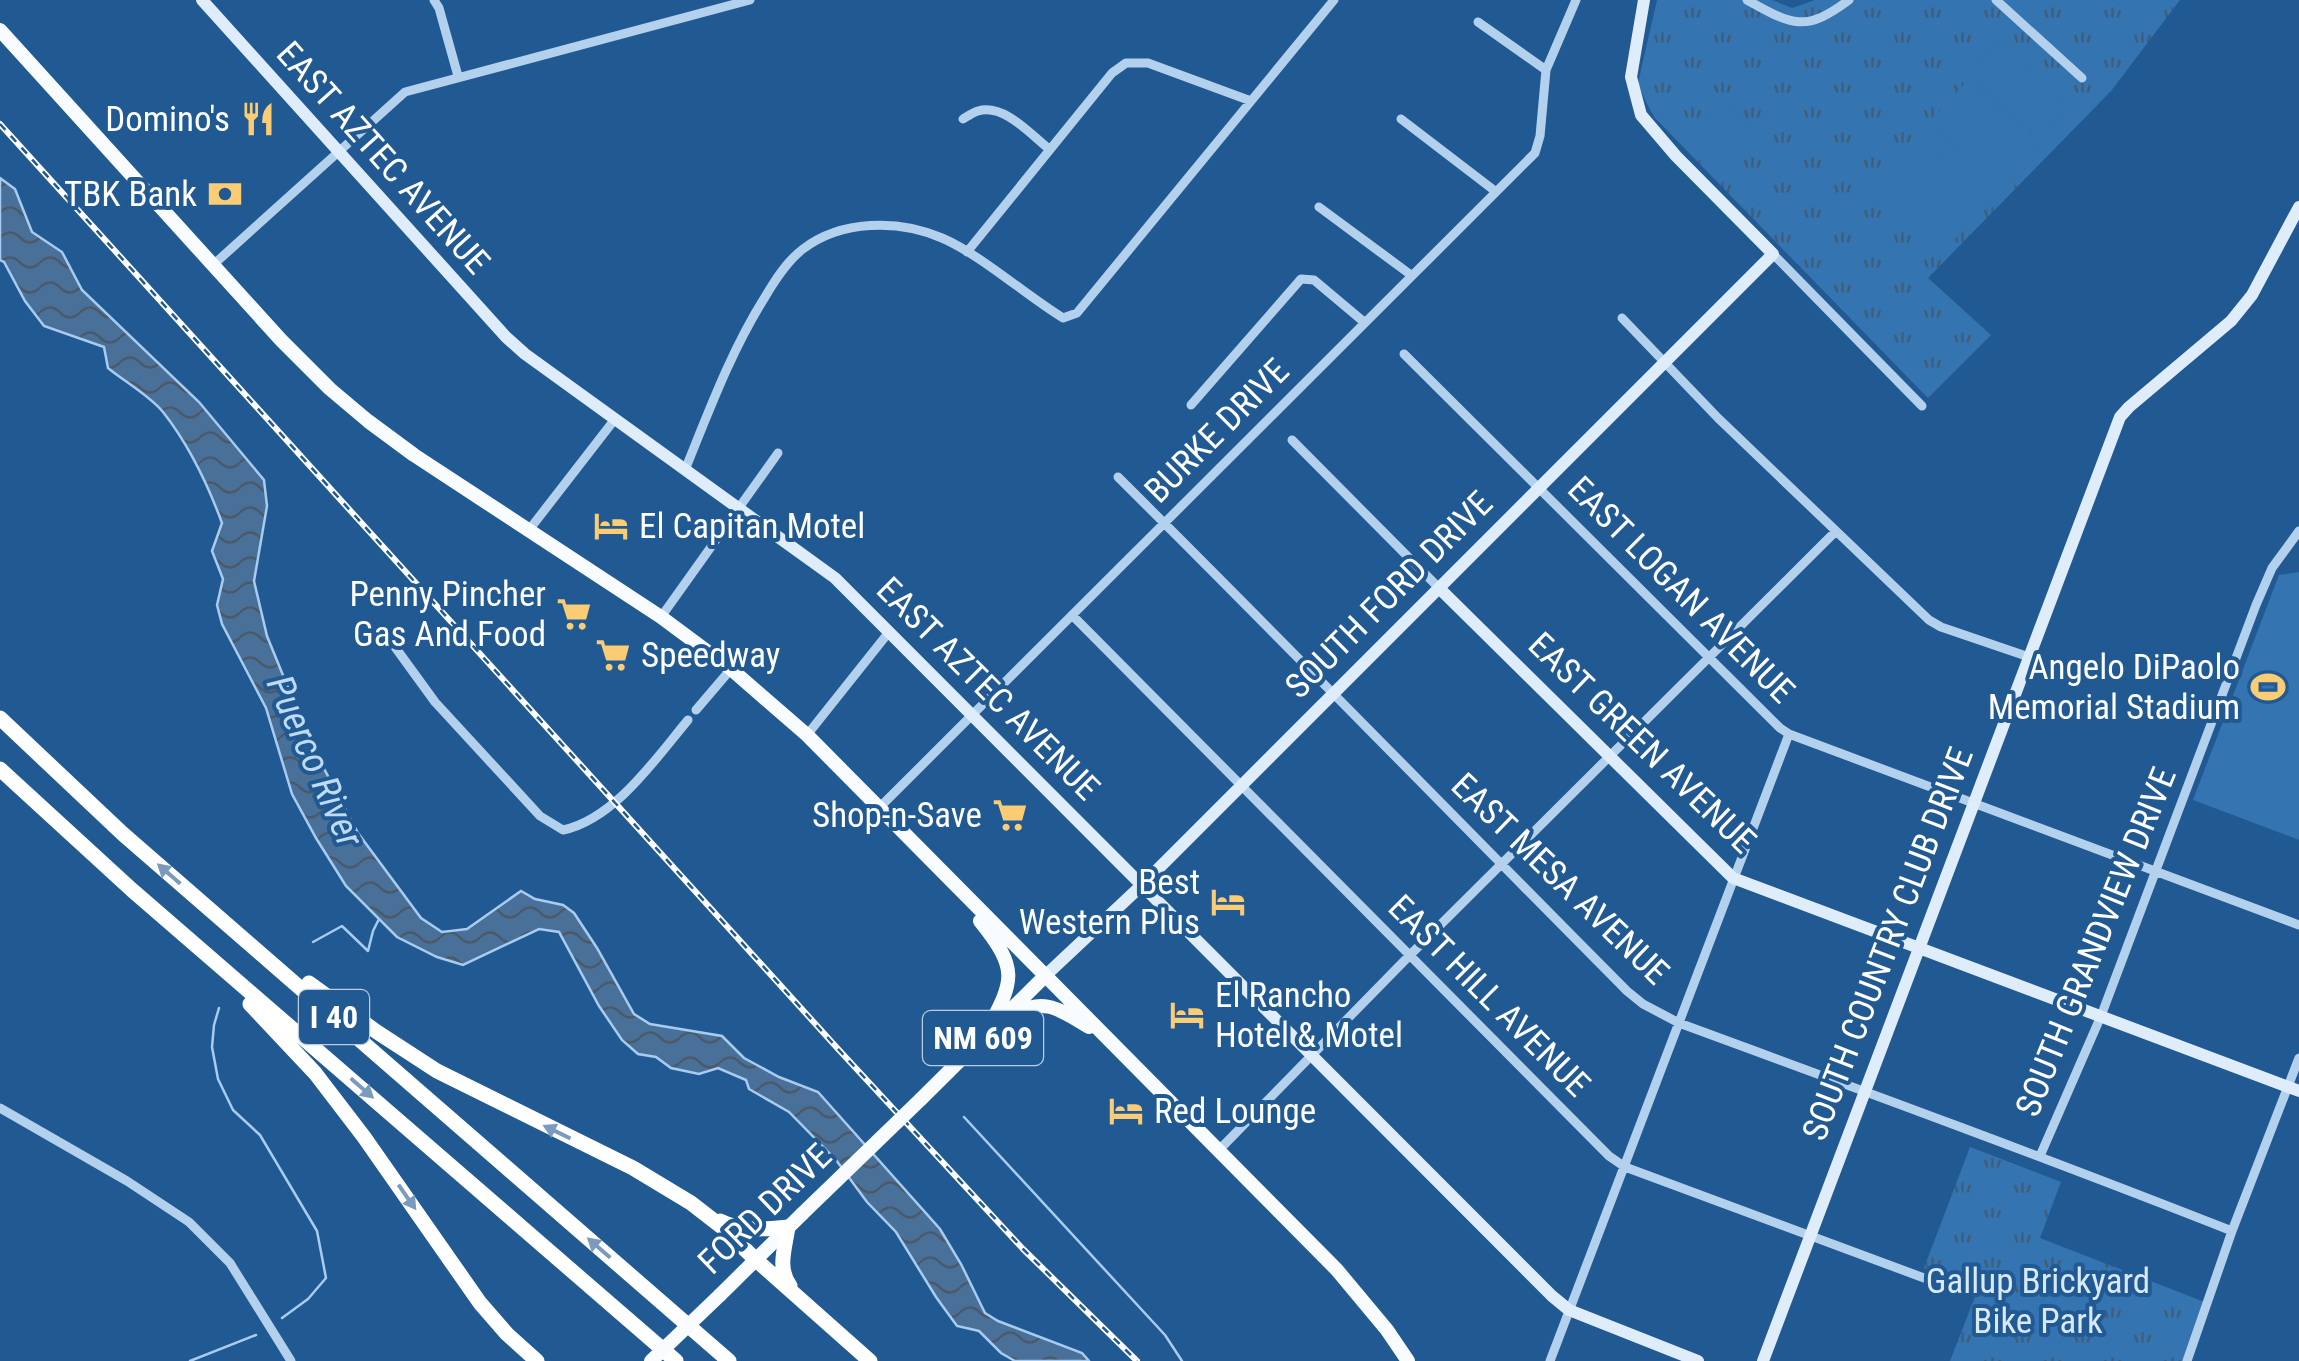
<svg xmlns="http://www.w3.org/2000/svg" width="2299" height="1361" viewBox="0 0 2299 1361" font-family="'Roboto Condensed',sans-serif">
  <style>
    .grass { fill: url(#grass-tufts) }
    .pitch { fill: #3474b0 }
    .water { fill: url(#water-waves); stroke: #a7ccef; stroke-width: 2.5 }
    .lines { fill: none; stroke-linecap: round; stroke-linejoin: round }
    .stream { stroke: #a7ccef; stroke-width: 2.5 }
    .street { stroke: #b3d1ed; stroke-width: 9 }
    .secondary { stroke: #dfecfa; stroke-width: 12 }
    .primary { stroke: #f9fcff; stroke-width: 14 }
    .highway { stroke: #fff; stroke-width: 15 }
    .rail-casing { stroke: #fff; stroke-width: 6 }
    .rail { stroke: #215993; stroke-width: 2.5; stroke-dasharray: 8; stroke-linecap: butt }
    .primary-bridge { stroke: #f9fcff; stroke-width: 14 }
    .oneway { fill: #7a9bbe }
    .labels { text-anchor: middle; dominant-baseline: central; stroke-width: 8; stroke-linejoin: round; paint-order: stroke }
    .shield { fill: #215993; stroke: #bccddf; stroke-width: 2.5 }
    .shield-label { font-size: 32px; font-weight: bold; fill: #fff }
    .poi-label { font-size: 35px; fill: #fff; stroke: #215993; text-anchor: end }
    .street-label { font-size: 35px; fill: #fff; stroke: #215993 }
    .park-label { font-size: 35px; fill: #d8e9fa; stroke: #215993 }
    .water-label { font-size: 38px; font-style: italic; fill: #bfdaf4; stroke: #215993 }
  </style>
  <defs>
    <pattern id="grass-tufts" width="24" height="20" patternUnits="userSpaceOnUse" patternTransform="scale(2.5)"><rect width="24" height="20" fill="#3474b0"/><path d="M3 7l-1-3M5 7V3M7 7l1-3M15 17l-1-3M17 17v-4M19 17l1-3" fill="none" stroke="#415e79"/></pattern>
    <pattern id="water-waves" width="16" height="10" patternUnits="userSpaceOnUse" patternTransform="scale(2.5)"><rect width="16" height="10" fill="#497099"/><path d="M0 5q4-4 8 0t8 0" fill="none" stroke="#4b5a6b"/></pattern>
  </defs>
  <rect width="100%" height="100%" fill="#215993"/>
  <path class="grass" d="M1657 0H1772L1792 8 1815 0H2180L2111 91 1928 278 1991 335 1928 398 1655 118 1646 102 1638 83Z
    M1970 1147 2061 1182 2040 1238 2207 1303 2184 1361H1950L1978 1289 1924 1268Z"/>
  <path class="pitch" d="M1998 42 2068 107 2039 139 1969 73Z
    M1967 81 2041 145 2003 188 1929 122Z
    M1725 100 1757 133 1720 170 1687 137Z
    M1930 156 1959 162 1996 191 1941 255H1931L1867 196C1887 174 1901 165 1930 156Z
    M2299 572V840L2193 800 2279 575Z"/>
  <path class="water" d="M0 178 15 189 32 232 62 252 82 290 199 402 264 480 267 506 254 581 267 636 311 744 358 833 421 918 442 932 467 929 521 891 535 899 563 905 574 913 597 948 634 1014 650 1024 722 1036 744 1058 779 1077 818 1092 940 1229 961 1264 985 1313 998 1321 1082 1353 1089 1361H1015L1001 1353 979 1331 957 1326 936 1297 896 1232 867 1202 836 1160 789 1112 749 1089 746 1080 718 1068 699 1074 671 1068 656 1057 638 1054 622 1040 599 1006 559 932 539 929 463 965 437 957 397 937 346 886 316 838 292 794 266 708 222 624 217 605 223 579 212 551 222 523C208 485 189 445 163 412 149 395 125 382 108 368L104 347 44 326 25 301 4 262 0 260Z"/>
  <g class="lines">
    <path class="stream" d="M313 942 342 926 368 951 373 931 379 919
      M219 1008 214 1025 212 1047 218 1079 233 1110 260 1135 317 1231 326 1278 308 1299 282 1318
      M964 1117 1165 1335 1182 1361
      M190 1361 256 1335"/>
    <path class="street" d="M434 0 439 8 458 76
      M1747 0C1792 25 1805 33 1849 0
      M1996 0 2082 78
      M1478 22 1546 70
      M963 119C968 116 972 113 978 111 1004 103 1031 135 1049 149
      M1401 119 1495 191
      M1319 207 1411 275
      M967 252 1112 73 1126 63H1148L1251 101
      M1773 254 1922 406
      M213 265 405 92 750 0
      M1622 318 1718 418 1929 620 1941 627 2029 657
      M1404 354 1780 728 1789 734 2299 925
      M1191 405 1301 279 1314 280 1364 322
      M1292 440 1439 588
      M685 470C709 411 731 351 765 297 775 280 787 261 803 249 841 220 898 219 942 238 981 255 1024 294 1063 318L1077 313 1334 0
      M1118 477C1289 647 1457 820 1627 991L1643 1004 1679 1023C1864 1091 2049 1159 2232 1231
      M529 530 615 419
      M1072 615 1609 1156 1625 1167 1951 1288
      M661 617 778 453
      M387 636 435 702 540 816 563 830C615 819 656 758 688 720
      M696 710 731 669
      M807 735 889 632
      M879 808 1535 153 1540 136 1546 70 1576 0
      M0 1108 127 1181 189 1222 230 1263 291 1361
      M1219 1150 1410 955 1836 531
      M2040 1156 2101 1016 2256 605 2272 568 2299 531
      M1550 1361 1789 734
      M2187 1361 2232 1231 2299 1058"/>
    <path class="secondary" d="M202 0 506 337 525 354 835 578 1552 1296 1569 1310 1698 1361
      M1439 588 1733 878 2299 1091
      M1045 976 1142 885 1773 254 1676 156 1641 115 1631 77 1644 0
      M1763 1361 2120 417 2129 407 2231 321 2252 295 2299 207"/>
    <path class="primary" d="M0 30 281 340 330 389 368 421 414 455 661 617 731 669 807 735 1337 1270 1387 1330 1408 1361
      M980 921C1022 973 1012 982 984 1037
      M1013 1016C1043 995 1062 1011 1089 1027
      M921 1099 1045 976
      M720 1295 802 1214"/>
    <path class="highway" d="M0 718 123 834 729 1361
      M0 769 132 890 676 1361
      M309 983 377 1032 437 1071 633 1168 691 1203 722 1227 755 1259 870 1361
      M250 1004 315 1073 364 1137 480 1303 507 1334 537 1361
      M720 1221C742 1232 765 1229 788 1227 785 1248 777 1268 790 1286"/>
    <g class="rail-casing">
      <path id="rail" d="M0 124 839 1050 1023 1249 1137 1361"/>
    </g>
    <use href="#rail" class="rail"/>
    <path class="primary-bridge" d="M802 1214 921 1099
      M651 1361 720 1295"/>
  </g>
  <defs><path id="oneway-solid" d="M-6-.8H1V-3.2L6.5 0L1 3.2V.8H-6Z" transform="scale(2.5)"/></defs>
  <g class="oneway">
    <use href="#oneway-solid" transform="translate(169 874) rotate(-139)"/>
    <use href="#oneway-solid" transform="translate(362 1088) rotate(41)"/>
    <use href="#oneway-solid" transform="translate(557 1132) rotate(-154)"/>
    <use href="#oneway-solid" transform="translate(407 1197) rotate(55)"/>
    <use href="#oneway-solid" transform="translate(599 1248) rotate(-139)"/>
  </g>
  <defs>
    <g id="restaurant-bare" transform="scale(2.7)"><path d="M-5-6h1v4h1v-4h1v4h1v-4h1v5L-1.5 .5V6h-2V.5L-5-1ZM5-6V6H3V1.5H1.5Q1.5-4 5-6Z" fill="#facc74" stroke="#215993" stroke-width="2.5" paint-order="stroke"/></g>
    <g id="bank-bare" transform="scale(2.7)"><path d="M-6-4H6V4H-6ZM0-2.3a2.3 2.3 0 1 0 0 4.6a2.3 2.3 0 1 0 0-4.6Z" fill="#facc74" stroke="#215993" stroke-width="2.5" paint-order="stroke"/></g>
    <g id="hotel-bare" transform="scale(2.7)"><path d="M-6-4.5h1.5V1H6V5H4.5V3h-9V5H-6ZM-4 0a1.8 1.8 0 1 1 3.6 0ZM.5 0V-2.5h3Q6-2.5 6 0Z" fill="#facc74" stroke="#215993" stroke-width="2.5" paint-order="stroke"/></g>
    <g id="supermarket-bare" transform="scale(2.7)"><path d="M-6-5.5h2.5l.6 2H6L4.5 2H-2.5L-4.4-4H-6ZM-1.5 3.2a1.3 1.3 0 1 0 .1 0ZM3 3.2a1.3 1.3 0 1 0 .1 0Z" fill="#facc74" stroke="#215993" stroke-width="2.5" paint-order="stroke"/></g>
    <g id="stadium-bare" transform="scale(2.7)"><path d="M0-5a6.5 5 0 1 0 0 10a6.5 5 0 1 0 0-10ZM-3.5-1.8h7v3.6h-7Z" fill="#facc74" stroke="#215993" stroke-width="2.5" paint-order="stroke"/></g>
  </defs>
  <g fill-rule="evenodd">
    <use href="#restaurant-bare" x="258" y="119"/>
    <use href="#bank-bare" x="225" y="194"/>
    <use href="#hotel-bare" x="611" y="526"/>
    <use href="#supermarket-bare" x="574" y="614"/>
    <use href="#supermarket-bare" x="613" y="655"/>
    <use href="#stadium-bare" x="2268" y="687"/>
    <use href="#supermarket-bare" x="1010" y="815"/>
    <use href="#hotel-bare" x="1228" y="902"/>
    <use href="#hotel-bare" x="1187" y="1015"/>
    <use href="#hotel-bare" x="1126" y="1111"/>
  </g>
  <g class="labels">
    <g class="shield">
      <rect x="299" y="990" width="70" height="54" rx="8"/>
      <rect x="923" y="1011" width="120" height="54" rx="8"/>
    </g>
    <g class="shield-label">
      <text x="334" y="1017">I 40</text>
      <text x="983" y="1038">NM 609</text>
    </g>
    <g class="poi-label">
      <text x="230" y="119">Domino's</text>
      <text x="197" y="194">TBK Bank</text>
      <text x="639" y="526" text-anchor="start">El Capitan Motel</text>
      <text x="546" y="594">Penny Pincher<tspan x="546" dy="40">Gas And Food</tspan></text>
      <text x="641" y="655" text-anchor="start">Speedway</text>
      <text x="2240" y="667">Angelo DiPaolo<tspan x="2240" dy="40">Memorial Stadium</tspan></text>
      <text x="982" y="815">Shop-n-Save</text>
      <text x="1200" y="882">Best<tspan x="1200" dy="40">Western Plus</tspan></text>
      <text x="1215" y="995" text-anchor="start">El Rancho<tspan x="1215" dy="40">Hotel &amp; Motel</tspan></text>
      <text x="1154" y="1111" text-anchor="start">Red Lounge</text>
    </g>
    <g class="street-label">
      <text transform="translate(383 158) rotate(48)">EAST AZTEC AVENUE</text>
      <text transform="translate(1217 431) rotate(-45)">BURKE DRIVE</text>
      <text transform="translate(1681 590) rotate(45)">EAST LOGAN AVENUE</text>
      <text transform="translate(1389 595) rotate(-45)">SOUTH FORD DRIVE</text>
      <text transform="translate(988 689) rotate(45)">EAST AZTEC AVENUE</text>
      <text transform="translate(1642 743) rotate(44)">EAST GREEN AVENUE</text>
      <text transform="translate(1560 879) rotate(44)">EAST MESA AVENUE</text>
      <text transform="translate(2096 942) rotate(-68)">SOUTH GRANDVIEW DRIVE</text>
      <text transform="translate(1888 944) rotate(-69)">SOUTH COUNTRY CLUB DRIVE</text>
      <text transform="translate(1489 996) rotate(45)">EAST HILL AVENUE</text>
      <text transform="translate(765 1209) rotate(-44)">FORD DRIVE</text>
    </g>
    <g class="park-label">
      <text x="2038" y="1281">Gallup Brickyard<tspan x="2038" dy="40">Bike Park</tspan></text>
    </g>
    <g class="water-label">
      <text transform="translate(315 761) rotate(66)">Puerco River</text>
    </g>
  </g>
</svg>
